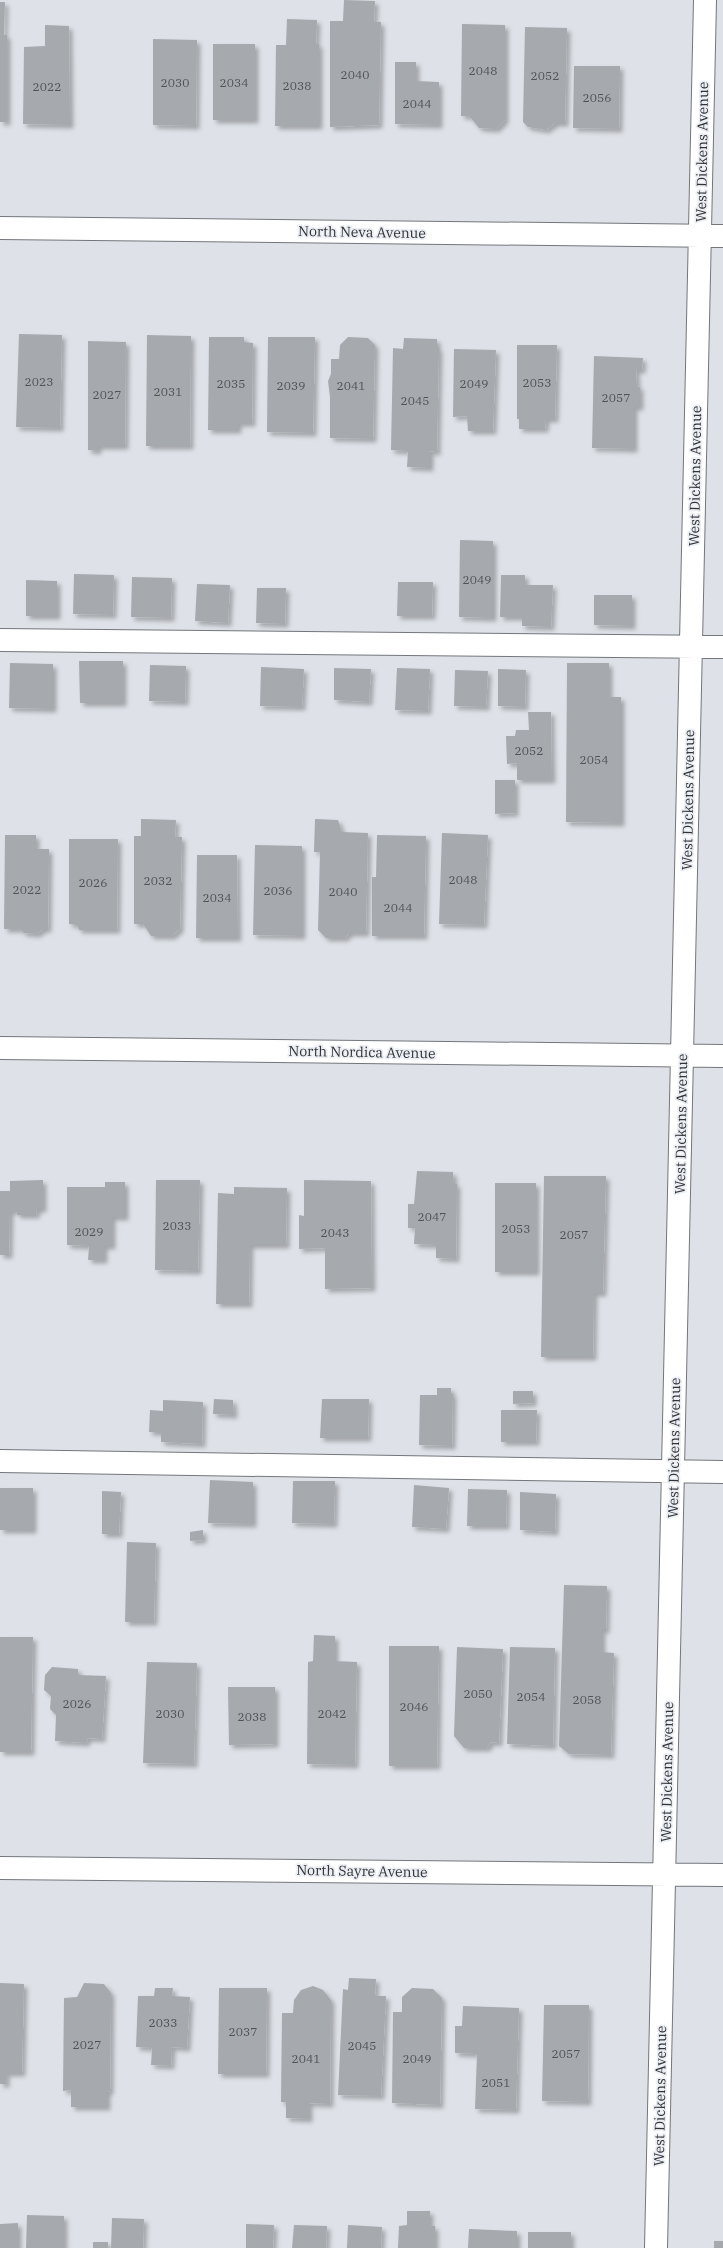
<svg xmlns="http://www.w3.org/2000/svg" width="723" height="2248" viewBox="0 0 723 2248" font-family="'IBM Plex Serif',serif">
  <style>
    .building { fill: #a6aaaf; filter: url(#shadow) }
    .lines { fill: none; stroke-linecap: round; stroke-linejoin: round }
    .minor-casing { stroke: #73767b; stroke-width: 24 }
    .minor { stroke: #fff; stroke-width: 22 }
    .labels { text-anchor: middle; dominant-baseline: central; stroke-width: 3.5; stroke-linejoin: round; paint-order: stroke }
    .number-label { font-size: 12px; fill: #505254 }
    .street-label { font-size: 14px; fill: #333436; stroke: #ebeef4 }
  </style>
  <defs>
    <filter id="shadow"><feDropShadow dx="3.5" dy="3.5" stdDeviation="2" flood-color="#0004"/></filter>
  </defs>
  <rect width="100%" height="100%" fill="#dee1e7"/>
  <path class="building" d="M344 0 375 1 374 22H381L379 125 330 127V21H343Z
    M0 2H5L4 35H7V122H0Z
    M287 19 317 20 316 44H319V126H275L276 45H286Z
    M462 24 505 25V120L496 129 479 128 469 116H461Z
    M45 25 69 26 70 125 23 124 24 47 45 46Z
    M525 27 567 28 565 123H555L546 130 528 127 523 122Z
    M153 39 197 40 196 126 153 125Z
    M213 44H255V120H213Z
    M395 62H416V81L439 82V125L395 124Z
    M574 66H620L619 129 573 128Z
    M19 334 62 335 60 428 16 427Z
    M147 335 191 336 190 446H146Z
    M209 337H244V342L253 343 252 423H238V430H208Z
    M268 337H315L313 433 267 432Z
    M348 337 368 338 375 345 373 439 330 438V397L328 381 331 374V359H339L340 345Z
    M404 338 437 339V348H439L437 452 430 451V468L407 467 408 451 391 450 393 348 403 349Z
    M88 341 126 342 125 446H98V451L88 450Z
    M517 345H557L555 419H546L545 429H519V419H517Z
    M454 349 496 350 493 431H468L467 416 453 417Z
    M594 356 643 358 642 370H636L637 386 640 387V407H634V449L592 448Z
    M460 540 493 541V618L459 617Z
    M74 574 114 575 113 615 73 614Z
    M501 575H525V585H553L551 627 522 626V617H500Z
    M132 577 172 578 171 618 131 617Z
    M26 580 57 581V616H26Z
    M398 582H433L432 616H397Z
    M197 584 230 585 228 623 195 621Z
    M257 588H286L285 624 256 623Z
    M594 595H632V626L594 625Z
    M79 661H123V703H80Z
    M10 663 53 664V709L9 708Z
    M567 663H609V697H621V823L566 822Z
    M150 665 186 666 185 702 149 701Z
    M261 667 304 669 302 707 260 706Z
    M334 668 371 669 369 702 334 700Z
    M397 668 430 669 428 711 395 710Z
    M498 669 526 670 525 707 498 706Z
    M455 670 488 671 486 707 454 706Z
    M528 712H551L552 780H517V763L507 764 506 736H515L516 730H529Z
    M495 780H515V813L495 814Z
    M141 819 176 820 175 837H182L180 929 172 936H151L143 924H134V836H141Z
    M315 819 338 820 342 832 368 833 366 933H349L345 938H326L318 930 320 852H314Z
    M442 833 488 835 484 925 439 924Z
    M5 835H36V849H49L48 929H43L37 934 24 933 20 929H4Z
    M377 835 426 836 424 936H372V877H376Z
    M69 839H118L117 930H79L77 925 69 924Z
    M255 845 302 846V936L253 935Z
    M197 855H237L238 938H196Z
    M417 1171 453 1172 454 1184H457L456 1259 436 1258V1245L414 1244 415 1228H408V1204H414Z
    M544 1176H606L603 1293H594L593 1357H541Z
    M43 1180V1209H37L36 1215H17L16 1211H10L9 1255H0V1191H10V1181Z
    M156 1180H200L198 1271 155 1270Z
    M304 1180 371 1181 372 1288 325 1289V1248L299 1249V1215L304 1216Z
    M105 1182H125V1217H112V1246H104V1260H88L89 1246 67 1245V1187H105Z
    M495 1183H536V1272H495Z
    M234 1187 287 1188 286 1245H250L249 1304H216L218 1193 234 1194Z
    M437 1388H451V1394H453L452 1446 419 1445 420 1395H437Z
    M513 1391H533V1403L513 1404Z
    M214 1399 233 1400 234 1415 213 1414Z
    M322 1399H369L368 1438H320Z
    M163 1400 203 1402 202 1444 161 1442V1432H149L150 1410 163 1411Z
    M501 1410H537L536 1442H501Z
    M210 1480 253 1482V1524L208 1523Z
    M293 1481H335L334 1524 292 1523Z
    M414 1485 449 1488 446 1529 412 1527Z
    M0 1488H33V1530H0Z
    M468 1489 507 1490 506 1526H467Z
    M102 1491 121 1492 119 1534H102Z
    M520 1492 556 1494 555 1532 520 1530Z
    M203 1530V1540L190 1541V1532Z
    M127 1542 156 1543 154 1622H125Z
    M564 1585 607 1586 606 1630H602V1652L614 1653 611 1755 569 1754 559 1746Z
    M314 1635 335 1636V1661L357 1662 355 1765 307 1764 308 1662 313 1661Z
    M0 1637H33L31 1752H0Z
    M389 1646H439L437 1766H389Z
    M457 1647 503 1649 499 1743 491 1742 487 1748H464L454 1736Z
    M510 1647 555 1648 553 1746 507 1744Z
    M147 1662 197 1663 194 1764 143 1763Z
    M52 1667 78 1669V1675L106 1676 102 1739 88 1738 86 1743 55 1741 56 1715 50 1709 51 1696 44 1690 45 1675Z
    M228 1687H275V1744L229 1745Z
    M349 1978 376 1979 375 1996H386L381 2096 338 2095 343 1989 348 1990Z
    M0 1983 24 1984 22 2073H6V2084H0Z
    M84 1983 104 1984 111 1993 110 2091 107 2092V2107H71V2090L63 2091 64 1998 77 1997Z
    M313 1986 323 1990 331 2000 330 2104 309 2103V2119L286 2118V2102H281L282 2013H293L294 2000 301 1990Z
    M155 1988H173L172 1996 190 1997 187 2048 172 2047 171 2066 151 2065 152 2048 136 2047 138 1996H154Z
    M219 1988H267L266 2074H218Z
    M412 1988 433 1989 442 1998 440 2105 392 2103 393 2012H402V1997Z
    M544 2005H589L588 2102 542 2101Z
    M463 2006 519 2008 516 2110 475 2109 477 2054 455 2053V2026H462Z
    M407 2211H430V2226H435V2248H398L399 2226 407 2225Z
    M27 2215 64 2216V2248H26Z
    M112 2218 144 2219 143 2248H111Z
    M18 2223V2248H0V2224Z
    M246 2224 274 2225 273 2248H246Z
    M294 2225 327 2226 326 2248H292Z
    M348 2225 382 2227 381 2248H347Z
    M469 2229 517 2231V2248H468Z
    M528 2232H571V2248H528Z
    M714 2241H723V2248H714Z
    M93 2242H108V2248H93Z"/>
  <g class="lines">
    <g class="minor-casing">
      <path id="minor" d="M0 228 723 236
        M0 640 723 647
        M0 1048 723 1056
        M0 1461 723 1472
        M0 1868 723 1875
        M656 2248 705 0"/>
    </g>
    <use href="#minor" class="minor"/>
  </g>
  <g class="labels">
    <g class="number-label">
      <text x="483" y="70">2048</text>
      <text x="355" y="74">2040</text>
      <text x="545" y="75">2052</text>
      <text x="175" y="82">2030</text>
      <text x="234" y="82">2034</text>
      <text x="297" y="85">2038</text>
      <text x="47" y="86">2022</text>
      <text x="597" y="97">2056</text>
      <text x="417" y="103">2044</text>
      <text x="39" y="381">2023</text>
      <text x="537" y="382">2053</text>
      <text x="231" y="383">2035</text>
      <text x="474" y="383">2049</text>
      <text x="291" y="385">2039</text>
      <text x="351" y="385">2041</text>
      <text x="168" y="391">2031</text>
      <text x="107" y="394">2027</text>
      <text x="616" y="397">2057</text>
      <text x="415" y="400">2045</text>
      <text x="477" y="579">2049</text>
      <text x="529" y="750">2052</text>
      <text x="594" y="759">2054</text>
      <text x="463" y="879">2048</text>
      <text x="158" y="880">2032</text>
      <text x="93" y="882">2026</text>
      <text x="27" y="889">2022</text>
      <text x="278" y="890">2036</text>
      <text x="343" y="891">2040</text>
      <text x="217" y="897">2034</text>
      <text x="398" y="907">2044</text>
      <text x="432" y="1216">2047</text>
      <text x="177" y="1225">2033</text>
      <text x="516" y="1228">2053</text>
      <text x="89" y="1231">2029</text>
      <text x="335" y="1232">2043</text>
      <text x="574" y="1234">2057</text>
      <text x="478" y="1693">2050</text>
      <text x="531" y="1696">2054</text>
      <text x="587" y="1699">2058</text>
      <text x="77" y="1703">2026</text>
      <text x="414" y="1706">2046</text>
      <text x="170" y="1713">2030</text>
      <text x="332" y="1713">2042</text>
      <text x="252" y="1716">2038</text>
      <text x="163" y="2022">2033</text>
      <text x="243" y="2031">2037</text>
      <text x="87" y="2044">2027</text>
      <text x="362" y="2045">2045</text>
      <text x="566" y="2053">2057</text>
      <text x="306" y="2058">2041</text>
      <text x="417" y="2058">2049</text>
      <text x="496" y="2082">2051</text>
    </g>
    <g class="street-label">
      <text transform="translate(702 152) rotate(-89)">West Dickens Avenue</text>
      <text transform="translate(362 232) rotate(1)">North Neva Avenue</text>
      <text transform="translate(695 476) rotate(-89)">West Dickens Avenue</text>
      <text transform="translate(688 800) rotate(-89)">West Dickens Avenue</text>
      <text transform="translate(362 1052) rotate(1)">North Nordica Avenue</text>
      <text transform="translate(681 1124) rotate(-89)">West Dickens Avenue</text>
      <text transform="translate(674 1448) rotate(-89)">West Dickens Avenue</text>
      <text transform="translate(667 1772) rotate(-89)">West Dickens Avenue</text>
      <text transform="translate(362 1871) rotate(1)">North Sayre Avenue</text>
      <text transform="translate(660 2096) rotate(-89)">West Dickens Avenue</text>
    </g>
  </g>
</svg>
